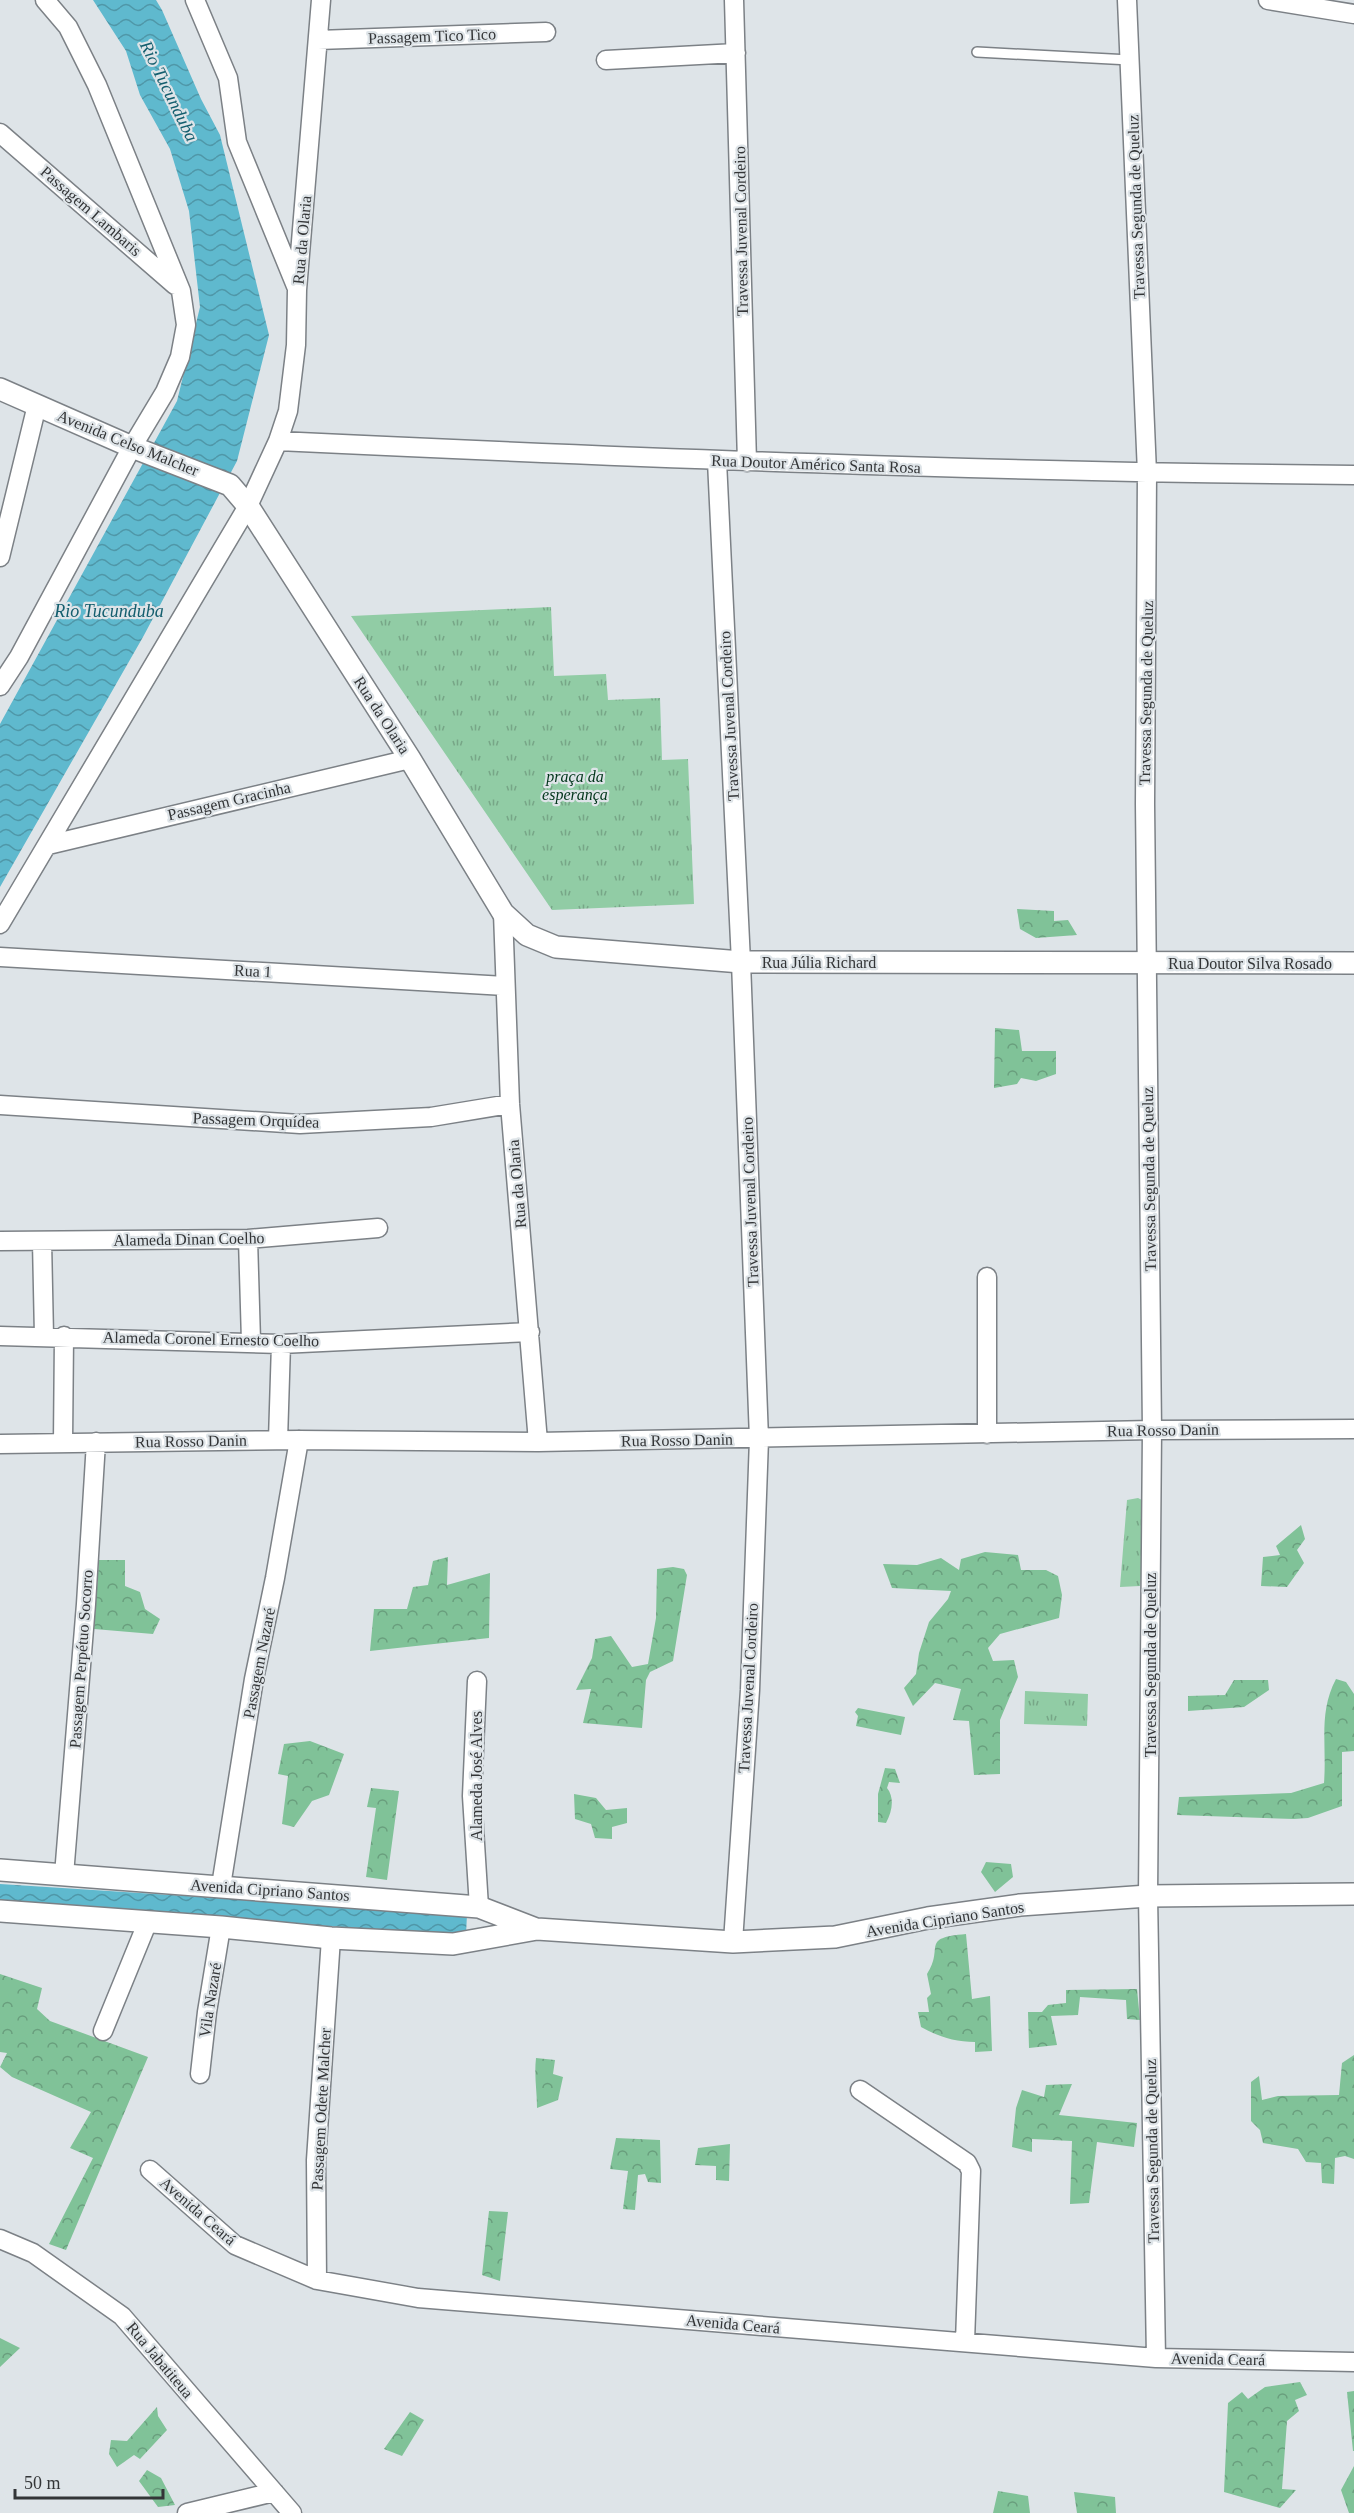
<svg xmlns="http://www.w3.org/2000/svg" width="1354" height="2513" viewBox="0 0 1354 2513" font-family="'Times New Roman',serif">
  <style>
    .grass { fill: url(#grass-tufts) }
    .forest { fill: url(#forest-crowns) }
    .water { fill: url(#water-waves) }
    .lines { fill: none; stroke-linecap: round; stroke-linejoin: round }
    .service-casing { stroke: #7c8186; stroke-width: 12 }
    .minor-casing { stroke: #7c8186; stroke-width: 21 }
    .tertiary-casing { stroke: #7c8186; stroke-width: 24 }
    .service { stroke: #fff; stroke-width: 9 }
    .minor { stroke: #fff; stroke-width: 18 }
    .tertiary { stroke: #fff; stroke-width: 21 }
    .labels { text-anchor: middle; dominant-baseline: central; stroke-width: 4.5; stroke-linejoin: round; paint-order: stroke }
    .street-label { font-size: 16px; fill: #333537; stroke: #dee4e8 }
    .park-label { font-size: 16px; font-style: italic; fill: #00351a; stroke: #dee4e8 }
    .water-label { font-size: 18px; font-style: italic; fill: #145e6e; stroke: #dee4e8 }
  </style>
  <defs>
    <pattern id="grass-tufts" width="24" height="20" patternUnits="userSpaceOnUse" patternTransform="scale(1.5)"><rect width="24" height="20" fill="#91cca5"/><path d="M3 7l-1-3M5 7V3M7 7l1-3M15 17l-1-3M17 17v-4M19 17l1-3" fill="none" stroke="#77a687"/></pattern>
    <pattern id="forest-crowns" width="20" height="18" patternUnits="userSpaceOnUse" patternTransform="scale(1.5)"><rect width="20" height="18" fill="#80c298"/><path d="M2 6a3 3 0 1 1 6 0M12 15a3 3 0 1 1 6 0" fill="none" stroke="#699e7d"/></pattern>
    <pattern id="water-waves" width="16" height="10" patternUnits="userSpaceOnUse" patternTransform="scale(1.5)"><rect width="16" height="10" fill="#5fb9ce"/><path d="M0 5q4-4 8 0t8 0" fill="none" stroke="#4f97a8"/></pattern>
  </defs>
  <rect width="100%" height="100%" fill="#dee4e8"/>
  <path class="grass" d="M551 607 554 676 606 674 608 700 660 698 662 760 688 759 694 904 552 910 351 616Z
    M1138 1498 1148 1503 1140 1586 1120 1587 1127 1500Z
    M1025 1691 1088 1694 1087 1726 1024 1724Z"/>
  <path class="forest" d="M1017 909 1054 911V921L1068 920 1077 935 1036 938 1020 929Z
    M995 1028 1019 1030 1022 1051H1056V1074L1036 1081 1021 1078 1017 1084 994 1088Z
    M1301 1525 1305 1539 1297 1550 1304 1563 1287 1587 1261 1586 1263 1557 1280 1555 1276 1546Z
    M985 1552 1018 1555 1021 1570H1046L1058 1576 1062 1595 1059 1618 1000 1634 988 1648 993 1661 1014 1660 1018 1677 1000 1720V1774L974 1775 969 1721 953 1720 961 1689 935 1683 913 1706 904 1688 916 1674 919 1653 929 1622 948 1599 951 1591 892 1588 883 1564 917 1565 941 1558 959 1570 961 1559Z
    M448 1557 447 1585 490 1573 489 1638 370 1651 374 1609H407L413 1587 428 1585 433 1561Z
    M99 1560H125V1586L140 1592 145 1609 160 1619 153 1634 94 1629Z
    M673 1567 684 1569 687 1575 673 1661 650 1672 646 1680 642 1728 583 1723 591 1689 576 1690 592 1658 595 1639 611 1636 632 1667 648 1664 656 1618 657 1569Z
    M1336 1679 1346 1682 1354 1694V1751L1342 1752V1806L1308 1818 1294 1819 1177 1815 1179 1797 1291 1793 1324 1783C1327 1745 1318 1713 1336 1679Z
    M1234 1680H1268L1269 1690 1244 1707 1188 1711V1696L1225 1695Z
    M858 1708 905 1717 901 1735 856 1726 858 1716 855 1712Z
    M310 1741 344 1754 329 1795 312 1801 294 1827 282 1824 288 1776 278 1774 284 1744Z
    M885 1768 895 1769 900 1783 889 1782 887 1788C895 1798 892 1812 886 1823L878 1822V1794Z
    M371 1788 399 1791 387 1880 366 1877 376 1808 367 1807Z
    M574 1794 596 1798 606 1810 627 1808V1823L612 1827V1839L595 1838 591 1824 575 1819Z
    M986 1862 1011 1864 1013 1877 995 1892 981 1872Z
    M966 1934 972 1999 990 1996 992 2051 975 2052V2042C955 2042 939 2037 921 2027L918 2012H929L927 1998 931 1994 927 1974C945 1947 919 1938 966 1934Z
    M0 1974 42 1988 37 2009 50 2021 148 2057 66 2250 49 2244 93 2158 70 2148 91 2112 12 2077 0 2067 7 2053 0 2052Z
    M1137 1989 1140 2020 1127 2019 1126 2000 1080 1997 1078 2015 1051 2016 1057 2045 1029 2048 1028 2012H1042L1048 2005 1066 2003V1990Z
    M1354 2055V2159L1345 2156 1335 2158 1334 2184 1322 2183 1321 2163 1306 2162 1298 2149 1263 2143 1260 2130 1251 2121V2082L1259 2076 1262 2100 1278 2096 1339 2095 1342 2063Z
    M536 2058 555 2060 553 2074 563 2077 558 2100 537 2108C537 2090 534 2076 536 2058Z
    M1072 2084 1059 2115 1137 2123 1134 2147 1097 2142 1089 2203 1070 2204 1072 2141 1032 2139V2152L1012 2147 1016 2108 1022 2090 1044 2097 1046 2085Z
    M616 2138 660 2140 661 2183 648 2182 645 2174 638 2175 635 2210 623 2209 628 2171 610 2169Z
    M730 2144 729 2181 716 2180V2166L695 2165 698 2148Z
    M489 2211 508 2212 500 2281 482 2275Z
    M0 2338 20 2348 0 2367Z
    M1300 2382 1307 2395 1295 2400 1299 2411 1287 2421 1282 2489 1296 2490 1280 2508 1224 2492 1228 2403 1242 2392 1248 2399 1265 2387Z
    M1354 2391V2451H1353L1347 2392Z
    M157 2407 158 2416 167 2430 140 2459 134 2455 117 2467 109 2454 111 2440 127 2441Z
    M410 2412 424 2420 402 2456 384 2449Z
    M1354 2466V2513H1349L1341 2490Z
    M147 2470 161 2478 175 2505 158 2507 139 2481Z
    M998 2491 1028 2496 1030 2513H993Z
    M1074 2492 1115 2497 1116 2513H1077Z"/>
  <path class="water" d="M93 0H156L162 10 201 99 220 135 269 335 237 461 143 637 0 887V724L177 401 200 307 189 211 170 149 140 95 126 51Z
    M0 1884 467 1914 466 1935 0 1905Z"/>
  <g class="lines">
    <g class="service-casing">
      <path id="service" d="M977 52 1130 60"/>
    </g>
    <g class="minor-casing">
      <path id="minor" d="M195 0 228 78 237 142 296 286
        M734 0 747 462
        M1127 0 1147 473 1145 804 1152 1430 1148 1896 1156 2358
        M1268 0 1354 14
        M318 40 546 32
        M606 60 736 53
        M0 133 175 285
        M278 441C637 458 995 472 1354 475
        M717 461 741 962 759 1439 750 1690 733 1942
        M0 557 37 405
        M0 686 19 657 132 447 165 392 180 357 186 325 181 291 97 85 68 27 45 0
        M48 845 410 759
        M503 913 510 1104 538 1442
        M0 924 248 506 278 441 288 411 296 345 297 290 321 0
        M0 957 505 986
        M0 1105 300 1124 431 1117 510 1104
        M248 1239 251 1341
        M0 1241 248 1239 378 1228
        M42 1241 44 1336
        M987 1277V1434
        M0 1336 281 1344 530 1332
        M278 1440 281 1344
        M63 1442 64 1336
        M0 1444 299 1440 538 1442 1152 1430 1354 1429
        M477 1681 472 1796 479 1907
        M64 1875 86 1604 96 1442
        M221 1886 254 1679 275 1578 299 1440
        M103 2031 148 1921
        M200 2074 207 2012 221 1927
        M860 2090 967 2163 971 2171 965 2342
        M150 2170 235 2245 317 2280 418 2298 1156 2358 1354 2362
        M0 2239 33 2253 122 2316 292 2513
        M317 2280 316 2160 331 1938
        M187 2513 274 2492"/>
    </g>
    <g class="tertiary-casing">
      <path id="tertiary" d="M0 389 132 447 230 485 248 506 410 759 503 913 527 935 556 947 741 962 1354 963
        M0 1870 479 1907 536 1929
        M0 1911 221 1927 331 1938 453 1944 537 1929 733 1942 835 1937 928 1918 1020 1905 1148 1896 1354 1894"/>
    </g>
    <use href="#service" class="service"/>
    <use href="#minor" class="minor"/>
    <use href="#tertiary" class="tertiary"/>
  </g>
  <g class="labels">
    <g class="street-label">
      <text transform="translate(432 36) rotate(-2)">Passagem Tico Tico</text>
      <text transform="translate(1136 207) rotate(-92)">Travessa Segunda de Queluz</text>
      <text transform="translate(91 211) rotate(41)">Passagem Lambaris</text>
      <text transform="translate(741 231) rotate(-91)">Travessa Juvenal Cordeiro</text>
      <text transform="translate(302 240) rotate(-85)">Rua da Olaria</text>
      <text transform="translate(128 443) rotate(22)">Avenida Celso Malcher</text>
      <text transform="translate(816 464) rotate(2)">Rua Doutor Américo Santa Rosa</text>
      <text transform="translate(1146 693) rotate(-89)">Travessa Segunda de Queluz</text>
      <text transform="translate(382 715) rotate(57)">Rua da Olaria</text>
      <text transform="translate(729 716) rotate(-93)">Travessa Juvenal Cordeiro</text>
      <text transform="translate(229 801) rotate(-13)">Passagem Gracinha</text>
      <text x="819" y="962">Rua Júlia Richard</text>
      <text x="1250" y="963">Rua Doutor Silva Rosado</text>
      <text transform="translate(253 971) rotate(3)">Rua 1</text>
      <text transform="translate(256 1120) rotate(2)">Passagem Orquídea</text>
      <text transform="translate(1149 1179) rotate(-91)">Travessa Segunda de Queluz</text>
      <text transform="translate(517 1184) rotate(-95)">Rua da Olaria</text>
      <text transform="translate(750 1202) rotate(-92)">Travessa Juvenal Cordeiro</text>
      <text transform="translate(189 1239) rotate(-1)">Alameda Dinan Coelho</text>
      <text transform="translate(211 1339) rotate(1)">Alameda Coronel Ernesto Coelho</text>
      <text transform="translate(1163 1430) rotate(-1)">Rua Rosso Danin</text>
      <text transform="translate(677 1440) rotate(-1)">Rua Rosso Danin</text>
      <text transform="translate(191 1441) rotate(-1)">Rua Rosso Danin</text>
      <text transform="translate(81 1659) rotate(-86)">Passagem Perpétuo Socorro</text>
      <text transform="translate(259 1663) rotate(-79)">Passagem Nazaré</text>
      <text transform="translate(1150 1665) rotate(-90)">Travessa Segunda de Queluz</text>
      <text transform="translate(748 1688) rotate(-87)">Travessa Juvenal Cordeiro</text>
      <text transform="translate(476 1776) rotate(-90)">Alameda José Alves</text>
      <text transform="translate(270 1890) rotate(4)">Avenida Cipriano Santos</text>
      <text transform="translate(945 1919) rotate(-9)">Avenida Cipriano Santos</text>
      <text transform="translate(210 2000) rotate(-81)">Vila Nazaré</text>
      <text transform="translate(321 2109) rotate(-87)">Passagem Odete Malcher</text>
      <text transform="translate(1152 2151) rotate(-91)">Travessa Segunda de Queluz</text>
      <text transform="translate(198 2211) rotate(41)">Avenida Ceará</text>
      <text transform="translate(733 2324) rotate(5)">Avenida Ceará</text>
      <text transform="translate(1218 2359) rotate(1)">Avenida Ceará</text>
      <text transform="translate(160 2360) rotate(50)">Rua Jabatiteua</text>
    </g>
    <g class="park-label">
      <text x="575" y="776">praça da<tspan x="575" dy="18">esperança</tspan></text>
    </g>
    <g class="water-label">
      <text transform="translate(169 91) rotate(64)">Rio Tucunduba</text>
      <text x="109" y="611">Rio Tucunduba</text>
    </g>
  </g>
  <path d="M15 2489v9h148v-9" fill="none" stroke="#333537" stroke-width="3"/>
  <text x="24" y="2489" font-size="18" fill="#333537" stroke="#dee4e8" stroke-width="4.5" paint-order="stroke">50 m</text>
</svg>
